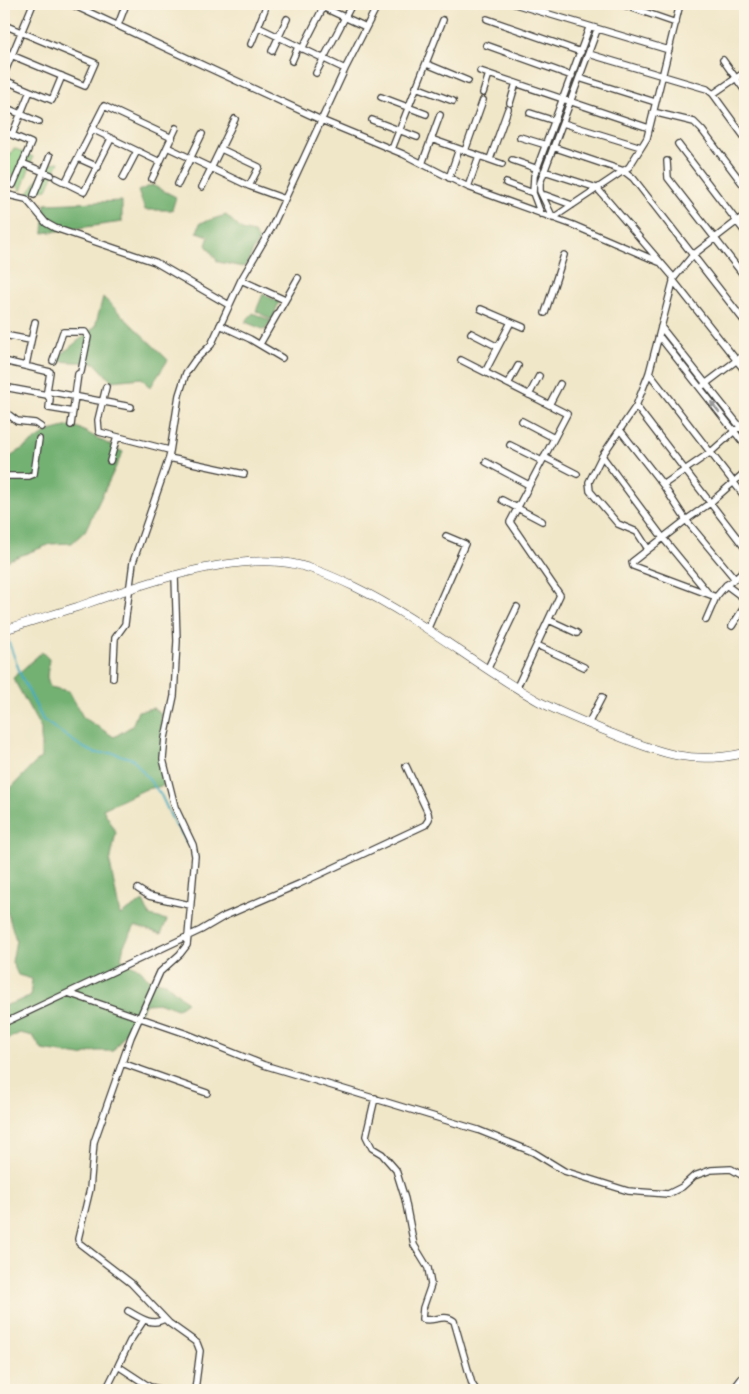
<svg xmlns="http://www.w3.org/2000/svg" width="749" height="1394" viewBox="0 0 749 1394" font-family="Pangolin,sans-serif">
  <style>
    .green { fill: #8fce84; stroke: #567550 }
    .forest { fill: #73b172; stroke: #486647 }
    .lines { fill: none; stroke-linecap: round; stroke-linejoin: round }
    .stream { stroke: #44adc3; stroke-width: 2 }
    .street-casing { stroke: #3c3a36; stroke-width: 8 }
    .secondary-casing { stroke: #3c3a36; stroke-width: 9 }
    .street { stroke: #fff; stroke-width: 5.5 }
    .secondary { stroke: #fff; stroke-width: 8 }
    .oneway { fill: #999 }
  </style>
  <rect width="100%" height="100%" fill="#fcf5e5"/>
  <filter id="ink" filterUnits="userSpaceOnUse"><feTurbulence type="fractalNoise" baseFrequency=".02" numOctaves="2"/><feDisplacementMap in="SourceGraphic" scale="10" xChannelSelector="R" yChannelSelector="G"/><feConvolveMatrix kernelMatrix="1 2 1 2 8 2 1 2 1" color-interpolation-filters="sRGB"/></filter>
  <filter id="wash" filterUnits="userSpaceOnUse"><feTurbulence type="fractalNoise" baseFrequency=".0096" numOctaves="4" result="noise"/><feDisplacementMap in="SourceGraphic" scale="20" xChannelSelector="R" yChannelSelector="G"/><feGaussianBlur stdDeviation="1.12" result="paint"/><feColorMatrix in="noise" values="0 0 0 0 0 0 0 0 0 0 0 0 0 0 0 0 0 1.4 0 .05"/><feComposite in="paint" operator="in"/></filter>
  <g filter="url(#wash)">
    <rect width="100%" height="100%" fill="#f0e6c8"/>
    <path class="green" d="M14 148 33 157 21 191 5 165Z
      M59 162 47 189 27 194 50 163Z"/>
    <path class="forest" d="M152 185 176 197 172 210H145L138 191Z
      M122 201V222L43 233 45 204Z
      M226 215 242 230 254 233 259 240C252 250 251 258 244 267L218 262 206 245 209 236 197 232 200 223Z
      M263 294 279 302 272 320 256 311Z
      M103 297 168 360 150 388 142 378 111 381 95 363 53 361 95 327Z
      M253 313 271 321 265 330 245 322Z
      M73 425 123 452 85 531 72 543 51 544 4 562V461L49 431Z
      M42 652 49 659 47 677 50 687 69 691 83 717 114 737 132 726 138 711 153 708 161 713 163 786 146 789 103 809 116 832 110 863 120 915 143 901 150 916 167 920 161 934 135 926 124 945 121 959 141 970 149 980 166 983 187 1002 177 1009 161 1003 146 1004 113 1051H95L81 1056 42 1050 33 1036 20 1033 4 1041V1006L30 997 32 979 18 975 12 962 16 940 8 914 4 909V795L41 757V729L13 678Z"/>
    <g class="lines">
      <path class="stream" d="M5 632 22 678 43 720 82 747 95 753H113L133 759 161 795 174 823 189 845"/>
    </g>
  </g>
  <g filter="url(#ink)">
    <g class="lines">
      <g class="street-casing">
        <path id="street" d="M71 4 321 120 403 154 468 187 573 225 659 262
          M316 4 366 27
          M515 4 669 50
          M621 4 676 23
          M265 9 258 27 345 69
          M487 19 581 52
          M4 25 95 63 85 86 4 52
          M118 25 126 4
          M597 30 540 183V191L553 218 629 167 647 138 680 4
          M251 44 258 27
          M486 45 572 76
          M302 49 325 4
          M272 51 287 19
          M589 54 707 89 713 94 745 138
          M723 60 745 91
          M292 61 298 47
          M427 64 468 81
          M480 71 649 128
          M316 73 352 4
          M4 74 33 4
          M579 78 655 102
          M4 80 30 91 12 135 4 131
          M416 87 453 101
          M30 91 52 100 62 76
          M483 93 489 74
          M713 94 745 72
          M381 97 426 114
          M510 103 516 83
          M4 107 39 122
          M653 112 694 122 702 130 745 187
          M530 113 555 121
          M372 120 417 137
          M563 123 641 147
          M92 129 160 162
          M12 135 31 143 13 185
          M520 137 546 145
          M431 139 502 164
          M678 144 745 232
          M167 147 249 186 285 199
          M553 147 624 171 633 178 745 322
          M221 149 259 167 249 186
          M392 149 443 20
          M465 151 483 100
          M78 158 98 167
          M490 159 508 109
          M512 160 538 169
          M667 161 668 178 745 277
          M22 163 51 175
          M422 164 440 115
          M544 171 597 188 674 278
          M56 178 84 192 111 139
          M123 178 137 151
          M449 178 459 149
          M152 179 176 128
          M65 183 104 106 172 138
          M506 183 533 193
          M178 184 202 134
          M202 187 235 119
          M468 187 479 156
          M4 194 26 199 46 223 55 228 155 262 229 305
          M34 195 50 156
          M545 195 572 205
          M541 214 533 193 534 176 589 28
          M241 280 285 300
          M673 280 745 371
          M481 309 523 327
          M545 313 564 255
          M220 325 250 339 282 358
          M661 327 745 433
          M471 333 498 347
          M4 335 30 340
          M659 336 745 445
          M260 344 298 278
          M461 360 567 414 510 522 560 595 517 687
          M4 361 50 372 47 391 131 407
          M53 361 63 332H85L88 337 81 372 78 374 71 425
          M26 365 35 322
          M485 372 511 322
          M649 373 745 497
          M508 384 518 366
          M704 385 745 354
          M4 387 47 395
          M106 387 98 420 99 432 169 450
          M47 391V395L50 399 49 408 73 412
          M529 395 539 376
          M549 405 560 384
          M636 406 745 548
          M4 411 17 421 35 423 41 427
          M522 421 554 438
          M740 426 711 452 663 485 686 520 710 503 745 472
          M620 430 663 485
          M510 445 542 461
          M602 456 663 538 708 593
          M544 457 577 474
          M169 458 244 474
          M110 461 117 437
          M486 462 529 485
          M4 476H29L34 474 39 439
          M502 500 542 521
          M648 549 637 532 618 524 590 491 589 482 602 456 636 406 649 373 674 278 693 255 745 215
          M175 576 177 641 174 696 165 738 163 759 175 807 193 845 195 856 188 936 187 945 180 954 160 972 131 1037 94 1142 90 1189 78 1239 79 1243 131 1283 169 1323 197 1343 200 1351 195 1390
          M735 579 726 585 716 597 633 566 632 562 686 520 735 579 745 570
          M726 585 745 599
          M549 620 577 633
          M706 620 716 597
          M732 626 745 606
          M428 628 465 544 446 536
          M537 645 584 667
          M488 668 517 607
          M113 678 115 638 125 624 133 562 169 458 179 395 186 373 195 360 211 345 241 280 272 227 345 69 378 4
          M588 724 602 697
          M138 889 149 896 190 905
          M68 993 187 1034 264 1065 478 1130 533 1152 564 1171 628 1191 668 1194 682 1187 694 1176 711 1170 731 1169 745 1177
          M4 1023 201 930 225 916 299 884 425 825 429 819 428 813 406 766
          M122 1063 207 1093
          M375 1098 366 1136 372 1148 382 1154 396 1170 405 1199 414 1245 428 1268 431 1285 423 1308 422 1319C433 1323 443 1313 454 1321L472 1384 476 1390
          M128 1311C139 1317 152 1327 164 1319
          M144 1320 130 1341 118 1366 150 1387 163 1390
          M106 1390 118 1366
          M733 1390 745 1374"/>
      </g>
      <g class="secondary-casing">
        <path id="secondary" d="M4 630C28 622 52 615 77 607 134 587 219 556 280 562 306 564 332 576 355 587 421 619 476 666 540 702 563 714 589 724 613 734 662 754 693 765 745 753"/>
      </g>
      <use href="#street" class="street"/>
      <use href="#secondary" class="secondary"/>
    </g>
    <defs><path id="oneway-solid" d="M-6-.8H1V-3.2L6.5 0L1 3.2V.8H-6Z" transform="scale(1.25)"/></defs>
    <use class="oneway" href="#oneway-solid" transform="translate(715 407) rotate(-128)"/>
  </g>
  <rect width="749" height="1394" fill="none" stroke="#fcf5e5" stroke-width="20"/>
</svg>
